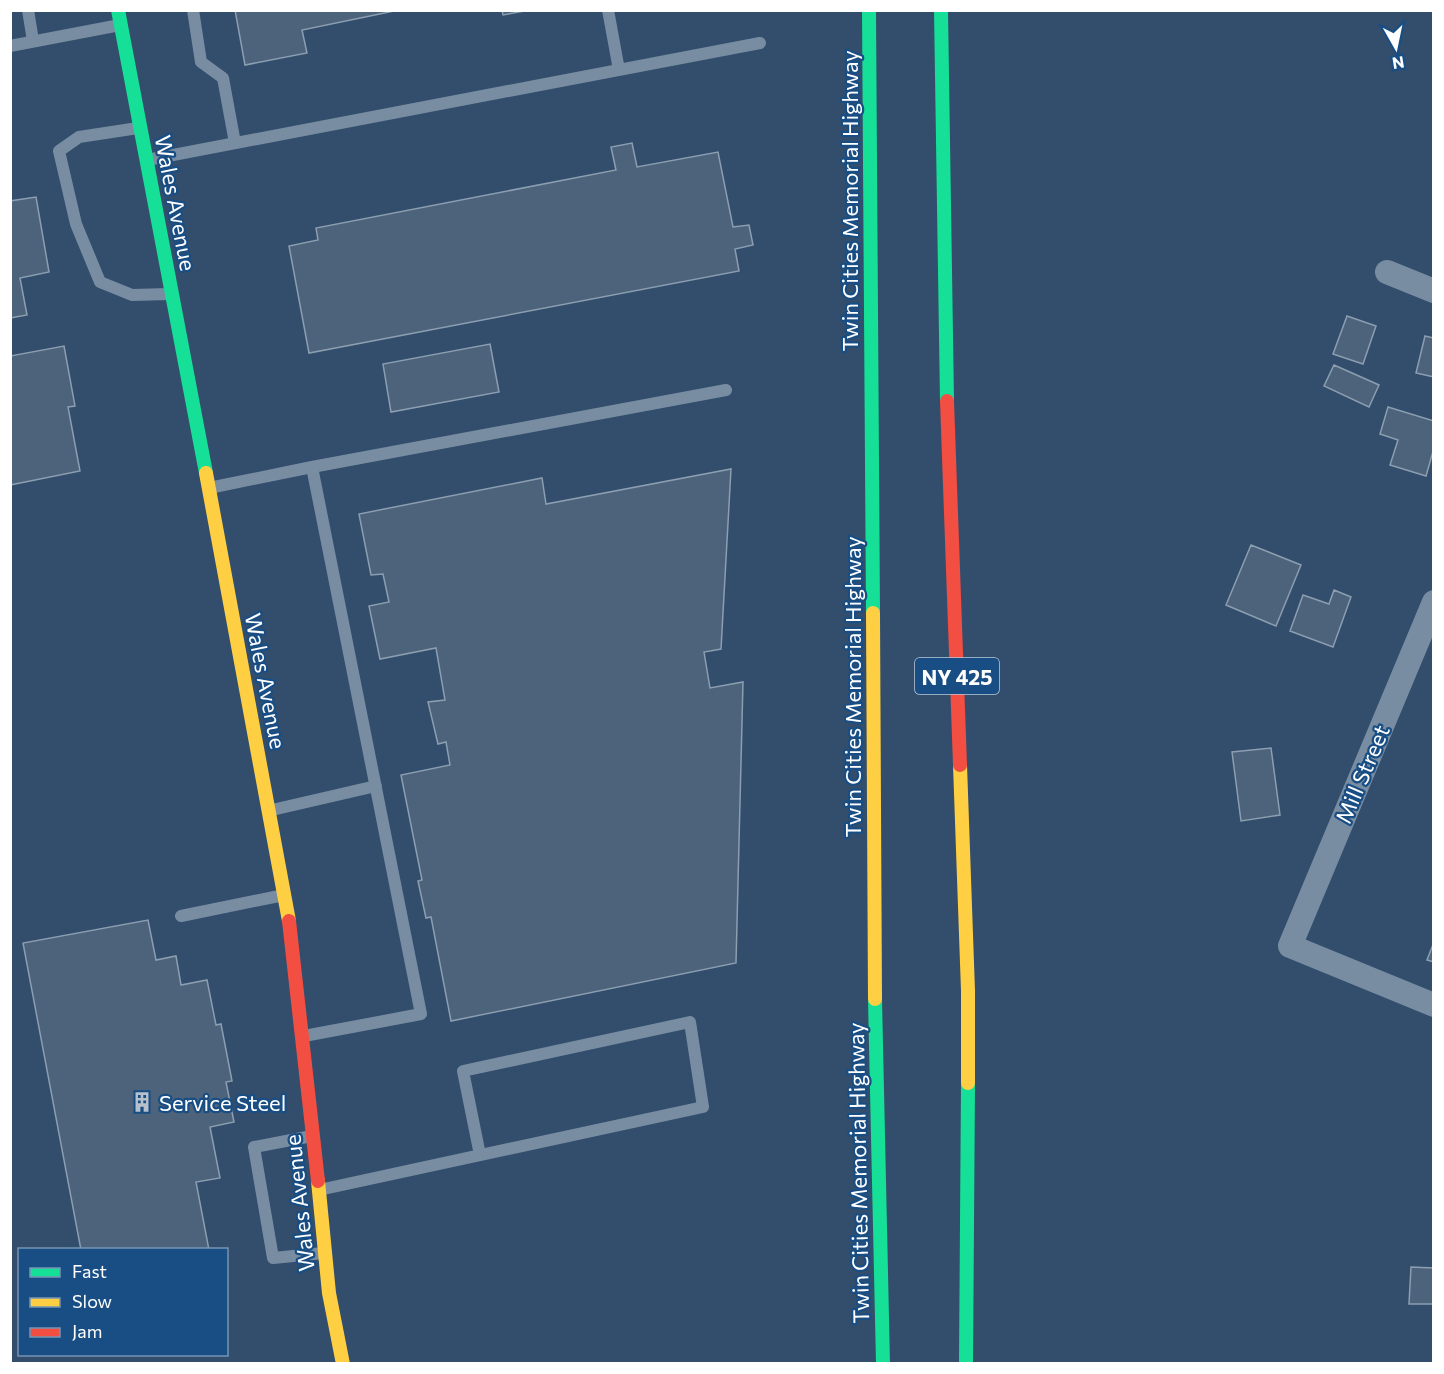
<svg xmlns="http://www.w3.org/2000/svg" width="1444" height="1374" viewBox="0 0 1444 1374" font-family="Commissioner,sans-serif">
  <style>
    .building { fill: #4c637b; stroke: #8c9eb0; stroke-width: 1.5 }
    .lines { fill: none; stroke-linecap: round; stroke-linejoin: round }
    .lane { stroke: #788da2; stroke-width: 12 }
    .street { stroke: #788da2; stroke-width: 24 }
    .fast { stroke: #16e098; stroke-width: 14 }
    .slow { stroke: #ffcf43; stroke-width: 14 }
    .jam { stroke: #f24e42; stroke-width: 14 }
    .labels { text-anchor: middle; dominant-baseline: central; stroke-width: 4.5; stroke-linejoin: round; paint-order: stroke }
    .shield { fill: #194e84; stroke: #bacada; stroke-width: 1.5 }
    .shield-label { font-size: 21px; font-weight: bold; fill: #fff }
    .street-label { font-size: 22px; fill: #fff; stroke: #194e84 }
    .poi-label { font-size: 22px; fill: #fff; stroke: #194e84; text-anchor: start }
  </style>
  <rect width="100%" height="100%" fill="#324e6c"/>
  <path class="building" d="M235 10H399L302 30 307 53 245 65Z
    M502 10H530L503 15Z
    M632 143 637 167 718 152 733 227 749 225 753 245 735 249 739 271 309 353 289 246 318 240 316 228 616 170 611 147Z
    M36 197 49 272 20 278 27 315 10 318V201Z
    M1347 316 1376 326 1363 364 1333 354Z
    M1425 336 1434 338V377L1416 373Z
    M490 344 499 392 391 412 383 364Z
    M64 346 75 406 68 407 80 471 10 485V356Z
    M1334 365 1379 385 1369 407 1324 386Z
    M1388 407 1434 421V448L1426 476 1390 465 1398 440 1380 434Z
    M731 469 721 649 704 652 710 688 743 682 736 963 451 1021 431 917 426 918 418 881 422 880 401 775 450 765 446 742 438 744 428 702 445 700 436 648 380 659 369 606 389 602 383 574 371 575 359 514 542 478 546 504Z
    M1251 545 1301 565 1276 626 1226 605Z
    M1334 590 1351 597 1333 647 1290 631 1303 595 1329 604Z
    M1271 748 1280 815 1241 821 1232 752Z
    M148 920 156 960 176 956 181 985 207 980 216 1025 221 1024 232 1081 226 1082 234 1122 210 1127 220 1178 196 1182 209 1250H81L23 943Z
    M1434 942V962L1427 960Z
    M1411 1267 1434 1268V1304H1409Z"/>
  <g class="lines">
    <path class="lane" d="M28 10 33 41
      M193 10 201 62 223 78 235 143
      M608 10 619 70
      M10 46 120 25
      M138 128 79 137 59 151 76 224 100 282 132 295 170 294
      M147 160 760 43
      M312 467 726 390
      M209 488 312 467 421 1014 304 1036
      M272 810 376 786
      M181 916 284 895
      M312 1136 254 1147 273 1258 324 1253
      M319 1190 703 1107 690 1022 463 1071 480 1155"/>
    <path class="street" d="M1387 272 1434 291
      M1434 602 1290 946 1434 1005"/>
    <path class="fast" d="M118 10 206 473
      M869 10 873 613
      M941 10 947 401
      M875 999 883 1364
      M966 1364 968 1083"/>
    <path class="slow" d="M206 473 289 921
      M873 613 875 999
      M960 765 968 991V1083
      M318 1181 329 1293 343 1364"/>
    <path class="jam" d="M947 401 960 765
      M289 921 318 1181"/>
  </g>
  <defs>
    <g id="building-bare" transform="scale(1.62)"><path d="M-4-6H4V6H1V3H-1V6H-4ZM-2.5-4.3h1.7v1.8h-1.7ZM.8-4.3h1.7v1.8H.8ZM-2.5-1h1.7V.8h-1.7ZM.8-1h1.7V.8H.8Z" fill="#b7c1cc" stroke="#194e84" stroke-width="2.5" paint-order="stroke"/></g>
  </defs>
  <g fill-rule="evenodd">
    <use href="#building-bare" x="142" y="1102"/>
  </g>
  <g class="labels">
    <rect class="shield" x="915" y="658" width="84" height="36" rx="4.5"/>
    <g class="shield-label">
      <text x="957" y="676">NY 425</text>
    </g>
    <g class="street-label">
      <text transform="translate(849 201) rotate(-90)">Twin Cities Memorial Highway</text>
      <text transform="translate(176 203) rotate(79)">Wales Avenue</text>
      <text transform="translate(266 681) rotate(79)">Wales Avenue</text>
      <text transform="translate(852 687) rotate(-90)">Twin Cities Memorial Highway</text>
      <text transform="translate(1362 774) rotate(-67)">Mill Street</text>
      <text transform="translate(858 1173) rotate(-91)">Twin Cities Memorial Highway</text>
      <text transform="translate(299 1203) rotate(-96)">Wales Avenue</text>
    </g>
    <g class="poi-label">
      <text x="159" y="1102">Service Steel</text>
    </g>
  </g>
  <rect width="1444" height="1374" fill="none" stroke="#ffffff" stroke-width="24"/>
  <rect x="18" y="1248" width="210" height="108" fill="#194e84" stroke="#7595b5" stroke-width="1.5"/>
  <rect x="30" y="1268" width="30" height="9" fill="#16e098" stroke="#7595b5" stroke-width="1.5"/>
  <text x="72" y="1278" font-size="18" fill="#ffffff">Fast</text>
  <rect x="30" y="1298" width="30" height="9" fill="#ffcf43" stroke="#7595b5" stroke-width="1.5"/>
  <text x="72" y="1308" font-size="18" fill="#ffffff">Slow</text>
  <rect x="30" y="1328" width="30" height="9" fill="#f24e42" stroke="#7595b5" stroke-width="1.5"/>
  <text x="72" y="1338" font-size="18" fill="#ffffff">Jam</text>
  <g transform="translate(1396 48) rotate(171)" stroke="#194e84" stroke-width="4.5" paint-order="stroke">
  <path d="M0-4.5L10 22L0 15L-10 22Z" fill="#ffffff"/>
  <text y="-9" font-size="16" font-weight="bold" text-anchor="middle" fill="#ffffff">N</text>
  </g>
</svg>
